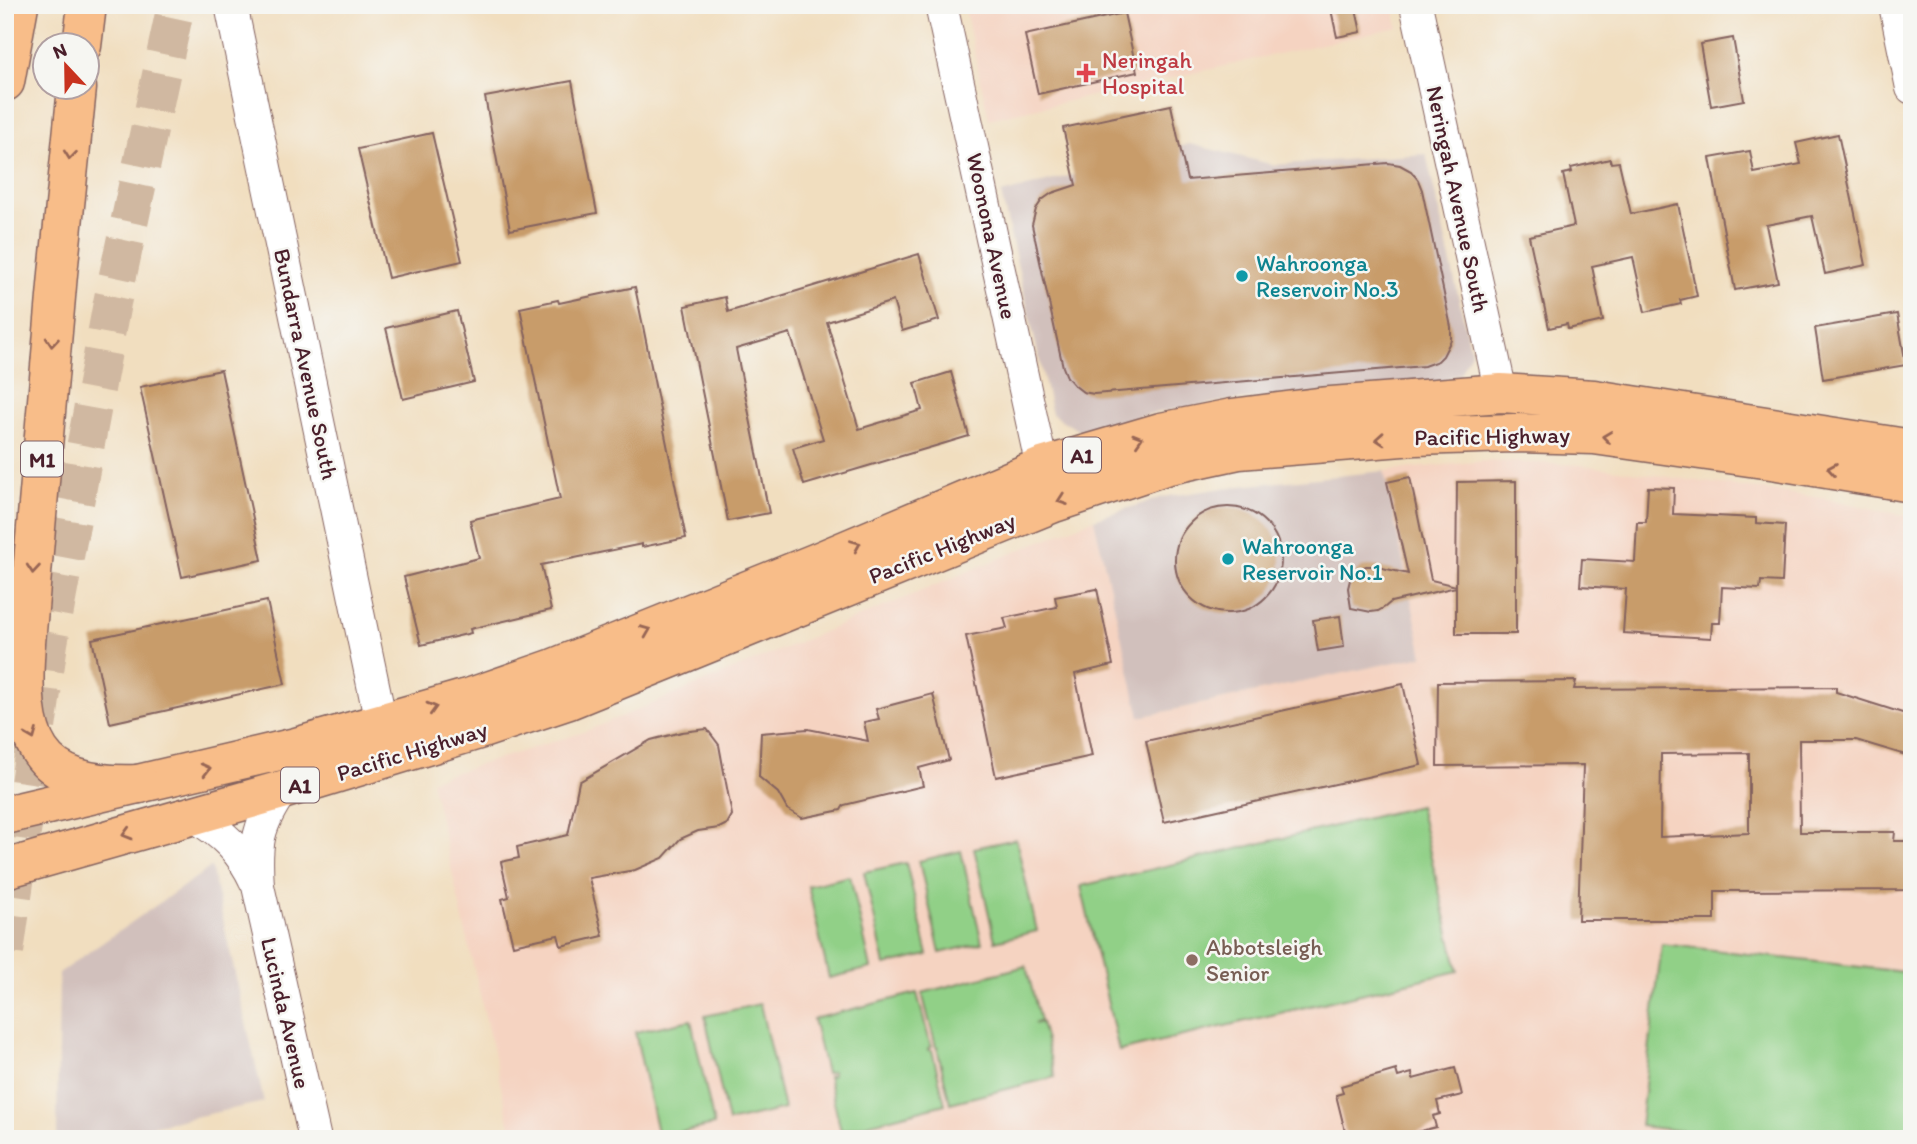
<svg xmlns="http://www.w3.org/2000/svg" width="1917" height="1144" viewBox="0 0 1917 1144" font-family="Itim,sans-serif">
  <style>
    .built { fill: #f5d3c1 }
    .industrial { fill: #d1c0bc }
    .green { fill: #91d087; stroke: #6e7859; stroke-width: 2 }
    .building { fill: #c89c6b; fill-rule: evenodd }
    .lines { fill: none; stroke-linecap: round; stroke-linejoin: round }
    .motorway-tunnel { stroke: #d0b8a1; stroke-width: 38; stroke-dasharray: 38 19; stroke-linecap: butt }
    .minor-casing { stroke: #84625f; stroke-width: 34 }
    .trunk-casing { stroke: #84625f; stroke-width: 41 }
    .motorway-casing { stroke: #84625f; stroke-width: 41 }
    .minor { stroke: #fff; stroke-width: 32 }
    .trunk { stroke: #f8bd89; stroke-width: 38 }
    .motorway { stroke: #f8bd89; stroke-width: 38 }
    .oneway { stroke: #986655 }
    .health-dot { fill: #e0444e; stroke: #f6f6f2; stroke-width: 2.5 }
    .culture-dot { fill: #0f9aa8; stroke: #f6f6f2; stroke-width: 2.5 }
    .education-dot { fill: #8d6e63; stroke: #f6f6f2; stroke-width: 2.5 }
    .labels { text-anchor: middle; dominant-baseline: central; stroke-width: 5; stroke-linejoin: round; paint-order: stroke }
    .shield { fill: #f6f6f2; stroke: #7e6067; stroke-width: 2 }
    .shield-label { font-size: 21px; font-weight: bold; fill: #4a1f2b }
    .health-label { font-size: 23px; fill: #be3a42; stroke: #f6f6f2; text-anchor: start }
    .street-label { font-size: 23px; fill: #4a1f2b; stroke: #f6f6f2 }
    .culture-label { font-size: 23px; fill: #0d838f; stroke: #f6f6f2; text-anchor: start }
    .education-label { font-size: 23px; fill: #785e54; stroke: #f6f6f2; text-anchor: start }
  </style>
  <rect width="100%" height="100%" fill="#f6f6f2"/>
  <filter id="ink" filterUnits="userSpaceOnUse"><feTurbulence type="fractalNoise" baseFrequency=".0143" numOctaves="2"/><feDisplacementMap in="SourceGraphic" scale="14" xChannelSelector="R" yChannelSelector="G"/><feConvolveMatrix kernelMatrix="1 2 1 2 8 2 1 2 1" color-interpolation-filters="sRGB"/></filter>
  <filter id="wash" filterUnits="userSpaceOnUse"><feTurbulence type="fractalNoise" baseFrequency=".00686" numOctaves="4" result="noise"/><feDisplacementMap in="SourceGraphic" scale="28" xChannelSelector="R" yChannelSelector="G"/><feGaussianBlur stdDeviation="1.57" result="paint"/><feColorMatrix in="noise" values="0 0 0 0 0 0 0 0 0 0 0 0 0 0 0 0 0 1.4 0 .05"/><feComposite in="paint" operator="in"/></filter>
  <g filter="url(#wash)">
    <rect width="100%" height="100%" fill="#f1debf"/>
    <path class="built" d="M964 5H1393L1398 27 989 119Z
      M1485 461 1581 465 1822 498 1912 517V1139H513L431 780 584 732 1094 519 1141 717 1422 656 1384 471Z"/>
    <path class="industrial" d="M1190 144 1274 165 1426 154 1471 352 1460 373 1438 383 1226 401 1154 413 1079 431 1052 414 1001 194Z
      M1384 471 1423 656 1140 717 1094 519 1163 497 1231 487Z
      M211 867 264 1102 92 1139H57L59 973Z"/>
    <path class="green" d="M1419 806 1458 971 1119 1051 1081 886Z
      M1016 839 1037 931 995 941 974 848Z
      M961 851 982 943 940 953 919 861Z
      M906 863 928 955 885 965 864 872Z
      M850 876 871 968 829 978 808 886Z
      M1662 944 1912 973V1139H1751L1640 1126Z
      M1026 966 1040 1021 1034 1024 1041 1022 1055 1077 950 1103 937 1048 938 1047H936L922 993Z
      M917 993 931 1047 928 1048V1050H932L945 1104 841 1131 828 1076 833 1075V1072L826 1073 813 1019Z
      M760 1004 784 1109 728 1122 705 1016Z
      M691 1020 714 1125 658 1137 635 1032Z"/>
    <g id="blocks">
      <path class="building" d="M1330 5H1355L1361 32 1337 37Z
        M1124 13 1137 72 1038 94 1025 35Z
        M1733 38 1744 100 1711 106 1700 44Z
        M572 81 597 213 510 230 485 97Z
        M1171 105 1187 180 1388 163 1400 165 1411 171 1418 180 1422 190 1451 327V340L1443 356 1438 361 1424 366 1094 394 1083 392 1074 385 1067 377 1063 367 1032 225 1036 209 1042 200 1052 193 1076 185 1063 128Z
        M432 133 462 261 388 278 358 149Z
        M1838 134 1866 265 1825 274 1812 216 1766 225 1778 282 1735 290 1710 158 1750 151 1754 173 1801 164 1796 143Z
        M1610 159 1611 163 1619 162 1631 214 1678 204 1697 296 1680 300 1681 304 1645 312 1633 257 1592 266 1603 321 1568 329 1567 324 1549 328 1529 236 1574 226 1563 174 1572 172 1571 168Z
        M919 254 939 320 902 331 893 301 827 322 859 429 922 410 915 383 951 372 969 436 804 485 793 448 823 439 790 333 736 349 769 513 728 521 685 306 725 297 728 312Z
        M635 287 686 538 642 547V544L541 565 551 610 470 629 471 633 421 645 404 577 479 558 470 520 560 499 520 308 558 300 559 303Z
        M457 311 474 382 403 399 386 328Z
        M1897 314 1906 365 1823 379 1815 328Z
        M221 370 262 560 182 577 140 387Z
        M1410 477 1431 580 1456 586 1457 482 1516 481V634H1456V587L1391 602 1385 607 1378 611 1371 612 1351 608 1348 588 1350 580 1359 569 1366 566H1374L1408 574 1387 482Z
        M1648 487 1674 488 1673 514 1756 518V523L1785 525 1782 582 1761 581 1760 589 1722 587 1720 623H1712L1711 638 1623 633 1626 589 1580 586 1582 559 1635 562 1637 522H1646Z
        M1175 560a53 53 0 1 1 106 0a53 53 0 1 1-106 0Z
        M1097 589 1113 665 1075 674 1092 756 996 777 966 636 1007 628 1004 618 1057 607 1055 597Z
        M267 601 285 684 110 723 92 639Z
        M1340 616 1344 647 1318 651 1313 620Z
        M1576 681 1574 689 1836 687V692L1912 716V757L1856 740H1799L1800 832H1895L1894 841H1912V890L1715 891V920H1578L1583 765 1437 766 1438 682ZM1749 753V833L1660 837 1661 754Z
        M1403 684 1421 765 1164 822 1146 741Z
        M933 694 949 760 919 768 923 786 844 805 841 810 802 818 787 809 778 793 759 777 761 733 808 729 868 741 864 722 879 719 876 709Z
        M707 729 719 745 732 815 727 824 719 828 698 831 680 839 663 858 635 870 589 878 603 936 561 946 558 935 513 945 502 899 509 897 501 862 519 858 517 847 568 835 579 782 651 740 682 732Z
        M1455 1068 1462 1095 1437 1101 1440 1114 1433 1116 1436 1127 1390 1139H1347L1336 1095 1343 1093 1341 1086 1396 1070 1398 1077 1412 1073 1413 1079Z"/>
    </g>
  </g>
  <g filter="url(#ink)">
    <use href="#blocks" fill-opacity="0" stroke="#84625f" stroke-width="2"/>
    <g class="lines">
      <path class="motorway-tunnel" d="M5 952 49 643 112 303 176 5"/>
      <g class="minor-casing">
        <path id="minor" d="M231 5 381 723
          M941 5 1042 467
          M1416 5 1501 393
          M1895 5 1912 88
          M282 790C257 826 255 843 258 886L315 1139
          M193 815C223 834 241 849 256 882"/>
      </g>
      <g class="trunk-casing">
        <path id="trunk" d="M5 815 296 747 471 697 554 668 815 563 1042 467 1161 432 1232 418 1318 407 1501 393 1594 399 1912 449
          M5 869 282 790 482 729 569 700 1054 503 1165 466 1239 450 1415 436 1514 433 1594 435 1778 461 1912 483"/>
      </g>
      <g class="motorway-casing">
        <path id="motorway" d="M82 46 87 5
          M5 82 19 5
          M77 88 58 274 26 643C19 738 32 789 140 784"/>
      </g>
      <use href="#minor" class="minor"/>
      <use href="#trunk" class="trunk"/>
      <use href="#motorway" class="motorway"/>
    </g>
    <defs><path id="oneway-chevron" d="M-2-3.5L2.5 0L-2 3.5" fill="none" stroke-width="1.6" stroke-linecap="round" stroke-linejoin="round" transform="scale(1.75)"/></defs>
    <g class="oneway">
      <use href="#oneway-chevron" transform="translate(70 155) rotate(96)"/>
      <use href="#oneway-chevron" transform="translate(52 342) rotate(95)"/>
      <use href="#oneway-chevron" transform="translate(1607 437) rotate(-173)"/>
      <use href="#oneway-chevron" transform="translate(1138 439) rotate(-17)"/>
      <use href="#oneway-chevron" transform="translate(1380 439) rotate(176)"/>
      <use href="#oneway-chevron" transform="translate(1832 469) rotate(-171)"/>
      <use href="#oneway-chevron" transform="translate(1062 500) rotate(161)"/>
      <use href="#oneway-chevron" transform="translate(856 545) rotate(-23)"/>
      <use href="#oneway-chevron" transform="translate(33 569) rotate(95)"/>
      <use href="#oneway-chevron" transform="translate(646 631) rotate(-22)"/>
      <use href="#oneway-chevron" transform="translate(432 708) rotate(-16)"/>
      <use href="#oneway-chevron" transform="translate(32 735) rotate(68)"/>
      <use href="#oneway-chevron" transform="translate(206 769) rotate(-14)"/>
      <use href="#oneway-chevron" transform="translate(127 834) rotate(164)"/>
    </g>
  </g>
  <path class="health-dot" d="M1082.5 62.5h7v7h7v7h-7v7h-7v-7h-7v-7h7z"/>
  <g class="culture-dot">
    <circle cx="1242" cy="276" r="7"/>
    <circle cx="1228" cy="559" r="7"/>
  </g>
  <circle class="education-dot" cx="1192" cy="960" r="7"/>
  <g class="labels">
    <g class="shield">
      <rect x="1063" y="437.5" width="38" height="35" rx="5"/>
      <rect x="21" y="441.5" width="42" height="35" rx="5"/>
      <rect x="281" y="767.5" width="38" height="35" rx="5"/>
    </g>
    <g class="shield-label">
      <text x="1082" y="455">A1</text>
      <text x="42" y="459">M1</text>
      <text x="300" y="785">A1</text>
    </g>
    <g class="health-label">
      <text x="1102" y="60">Neringah<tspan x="1102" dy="26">Hospital</tspan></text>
    </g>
    <g class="street-label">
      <text transform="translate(1458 199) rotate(78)">Neringah Avenue South</text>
      <text transform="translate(992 236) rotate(78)">Woonona Avenue</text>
      <text transform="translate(306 364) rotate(78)">Bundarra Avenue South</text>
      <text transform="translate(1492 436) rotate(-1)">Pacific Highway</text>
      <text transform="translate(942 548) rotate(-22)">Pacific Highway</text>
      <text transform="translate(412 751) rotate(-17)">Pacific Highway</text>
      <text transform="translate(286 1013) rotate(77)">Lucinda Avenue</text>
    </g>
    <g class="culture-label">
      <text x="1256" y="263">Wahroonga<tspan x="1256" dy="26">Reservoir No.3</tspan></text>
      <text x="1242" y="546">Wahroonga<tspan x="1242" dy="26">Reservoir No.1</tspan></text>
    </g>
    <g class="education-label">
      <text x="1206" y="947">Abbotsleigh<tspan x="1206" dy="26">Senior</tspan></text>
    </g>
  </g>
  <rect width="1917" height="1144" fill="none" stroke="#f6f6f2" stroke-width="28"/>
  <g transform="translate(66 66) rotate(338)"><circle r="33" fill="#f6f6f2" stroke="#b1a0a2" stroke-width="2"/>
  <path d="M0-5L12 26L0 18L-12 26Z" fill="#c8321e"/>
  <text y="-10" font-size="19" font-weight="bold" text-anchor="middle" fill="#4a1f2b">N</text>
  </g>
</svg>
